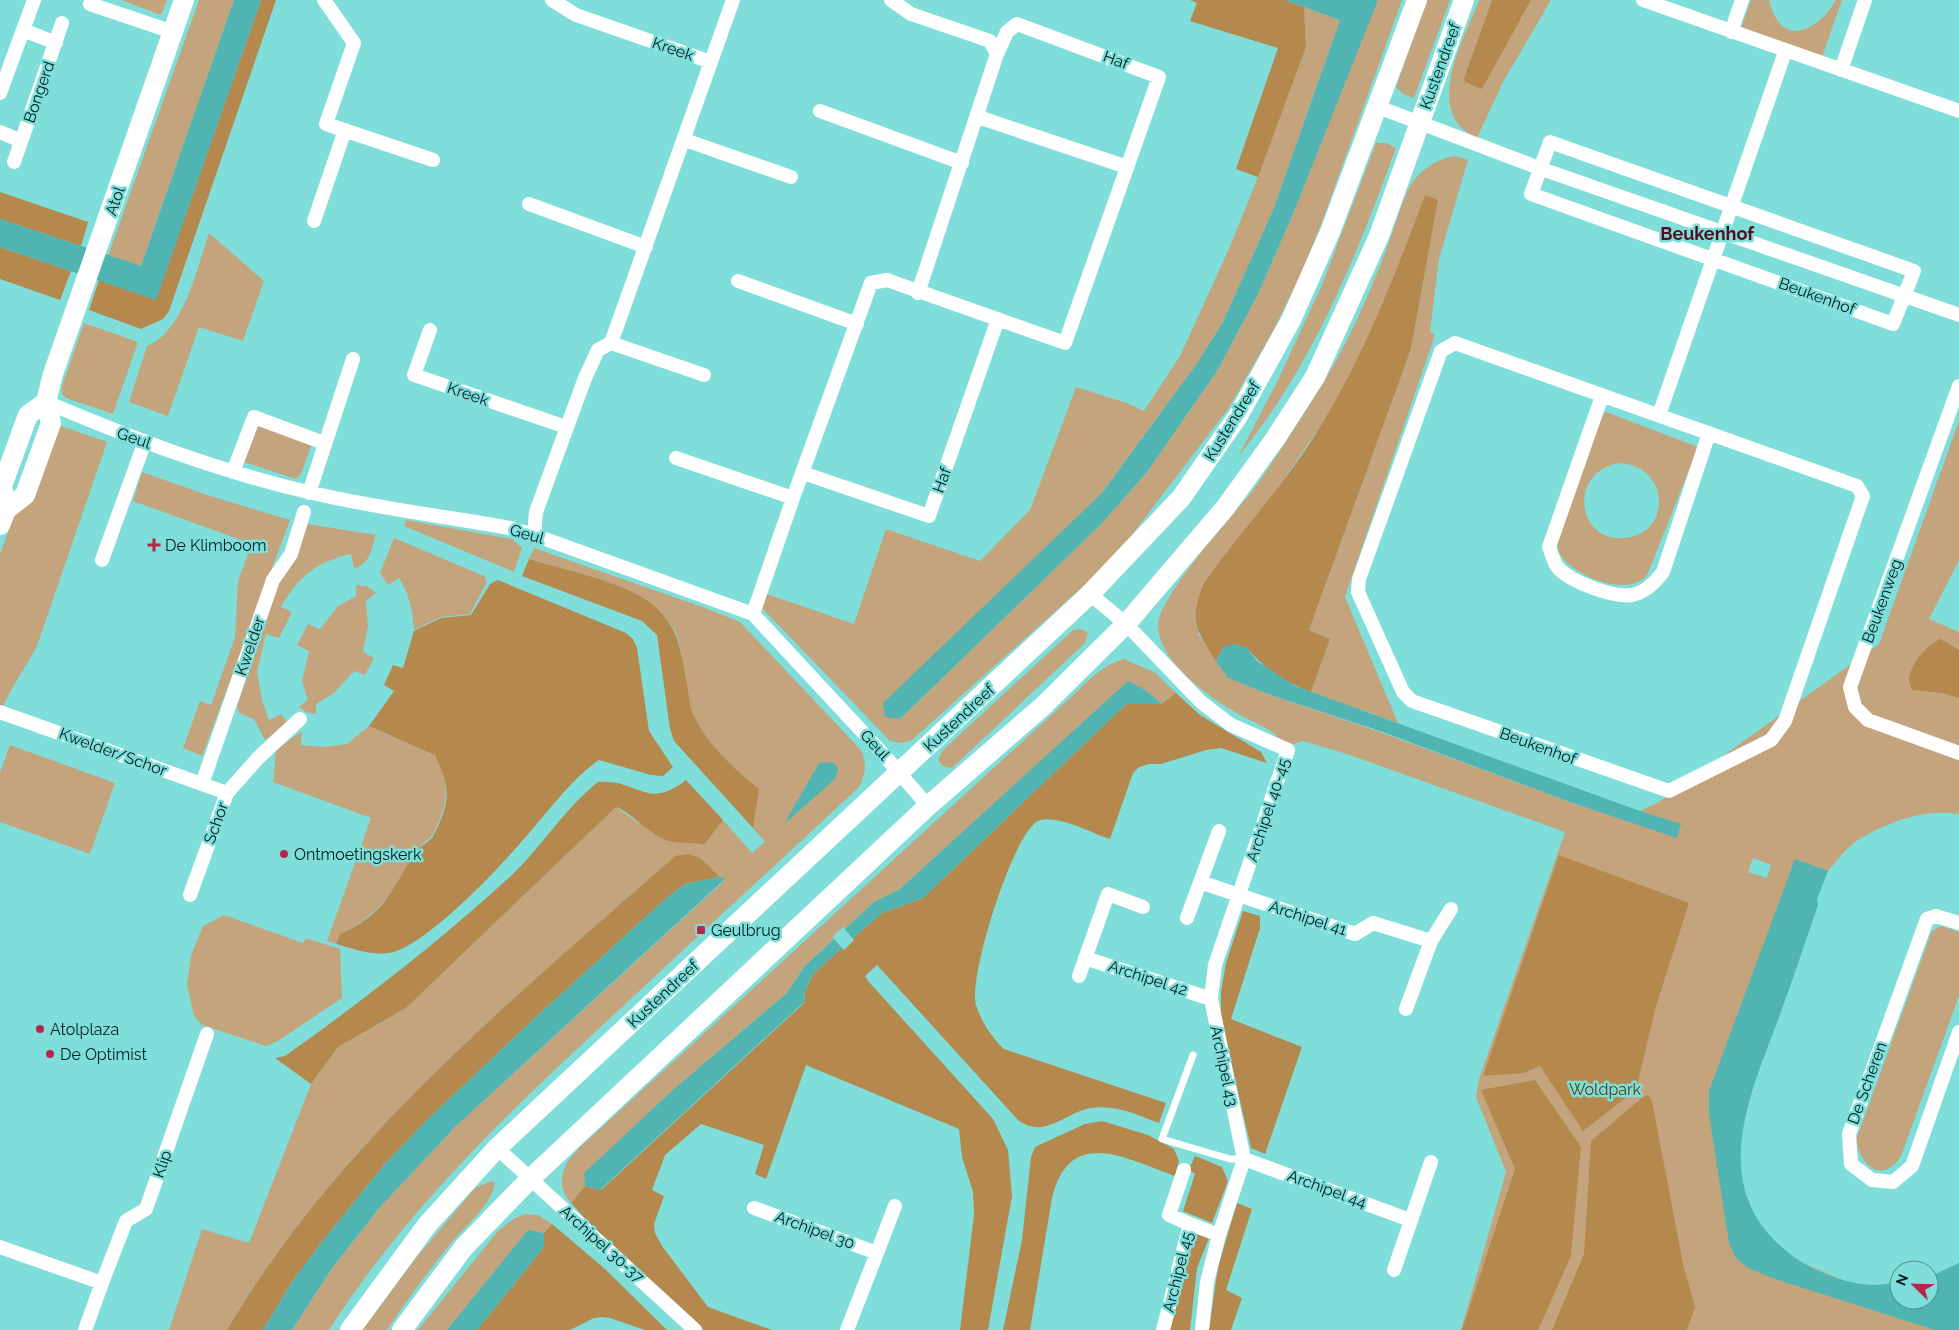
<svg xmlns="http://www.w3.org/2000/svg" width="1959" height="1330" viewBox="0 0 1959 1330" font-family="Raleway,sans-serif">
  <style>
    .green { fill: #c4a47c; fill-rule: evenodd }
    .forest { fill: #b5884d }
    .water { fill: #50b5b2 }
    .pier { fill: #7fdeda }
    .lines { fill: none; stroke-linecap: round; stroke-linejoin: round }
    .lane { stroke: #fff; stroke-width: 7 }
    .street { stroke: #fff; stroke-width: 14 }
    .secondary { stroke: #fff; stroke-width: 20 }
    .poi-dot { fill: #b6254a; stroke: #7fdeda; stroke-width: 2 }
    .labels { text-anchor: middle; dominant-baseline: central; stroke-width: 5; stroke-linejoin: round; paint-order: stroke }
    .street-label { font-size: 16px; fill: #01201f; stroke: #7fdeda }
    .poi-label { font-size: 16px; fill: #01201f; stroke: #7fdeda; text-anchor: start }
    .park-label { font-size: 16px; fill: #563806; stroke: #7fdeda }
    .neighbourhood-label { font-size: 18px; font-weight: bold; fill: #520d1e; stroke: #7fdeda }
  </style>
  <rect width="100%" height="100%" fill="#7fdeda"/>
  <path class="green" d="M121 0H167L161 15Z
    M199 0H234L141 266 108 256Z
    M1370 0H1402L1322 222 1301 274 1273 331 1228 409 1131 536 1088 582 912 740 902 743 890 741 760 606 764 593 854 624 886 529 980 561 1030 510 1076 387 1127 403 1144 411 1180 356 1228 251 1254 187 1306 47 1304 7 1340 20 1274 208 1223 322 1198 362 1102 493 885 716 900 719 1101 524 1147 472 1217 371 1258 294 1295 209 1376 3Z
    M1427 0H1450L1414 98 1403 94 1396 87Z
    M1479 0H1492L1464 78 1509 37 1531 0H1551L1503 82 1477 138C1421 113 1464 40 1479 0Z
    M1751 0H1769C1780 48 1817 33 1836 0H1842L1821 60 1740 31Z
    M1376 143H1386L1396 148C1365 233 1331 319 1282 396 1269 417 1253 437 1238 457L1277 382 1322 285Z
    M1456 156 1468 160 1439 259 1430 332 1435 335 1345 597 1398 723 1311 692 1330 639 1309 630 1411 349 1438 200 1425 196 1393 282 1355 366 1331 410 1277 490 1204 583 1198 634 1228 678 1271 695 1383 733 1570 802 1677 837 1640 811 1659 802 1879 644 1959 421V560L1929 619 1959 632V814C1924 808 1884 823 1855 842 1845 850 1836 861 1828 871L1812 865 1727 1094 1749 1240 1959 1330H1461L1506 1172 1476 1097 1479 1079 1565 832 1347 754 1303 741 1287 746C1275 732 1264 727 1248 719 1216 703 1162 666 1158 628 1155 599 1233 516 1253 490 1280 452 1305 413 1329 373 1352 334 1370 292 1386 250 1394 229 1400 206 1410 186 1419 171 1439 157 1456 156ZM1753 858 1771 865 1767 878 1748 872Z
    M209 233 264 281 243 341 199 327 168 416 129 402 147 346C184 331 197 268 209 233Z
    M84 323 138 342 113 414 66 398 62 394V386Z
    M1606 412 1698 447 1648 573C1632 600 1572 576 1560 554 1556 547 1558 539 1558 531L1599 417ZM1619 463C1670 465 1673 534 1624 538 1576 542 1568 472 1619 463Z
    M260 422 313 440 301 474 296 479 244 462 242 458Z
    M58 425 107 442 37 646C26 667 12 685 3 707L0 706V554L13 519Z
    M142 472 210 496 290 520 202 756 183 748 200 701 211 705 235 637 238 581 252 544 133 501Z
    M406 520 512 539 522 548 514 572 404 526Z
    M308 524 376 535C371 550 370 564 354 569L351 554C316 562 299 576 281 607L292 612 279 638 266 634 257 672 262 700 269 720 281 714 288 723 265 740 254 719 239 713 237 706C256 652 275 569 308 524Z
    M394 538 484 576 487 582 470 614 441 617 414 630C413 612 409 593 399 578L388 585 380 573Z
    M534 548 708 609 740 622 861 750C867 764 866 773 859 787 780 861 700 934 621 1008 514 1107 408 1206 329 1330H292L332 1268 380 1207 456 1126 725 880C703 867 704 852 674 857 512 1000 338 1141 227 1330H169L202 1229 249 1243 311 1084 338 1047 406 1008 616 807 637 822 683 843 692 842 704 845 723 820 752 853 765 842 753 828 758 789C734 769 708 745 694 716 678 683 691 639 661 613 625 582 574 573 529 559Z
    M356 585 367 586 376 593 366 601 368 626 363 652 374 658 365 675 354 671 334 693 316 704V714L306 712 299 707 308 700 302 681 309 651 297 645 308 624 320 629 338 606 356 596Z
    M1080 629 1088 632 1085 643 952 768 942 766 938 760 942 751 1073 630Z
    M1124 659 1154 672 1176 693 1162 704 1145 690 1128 682 900 889 874 902 804 967 787 993 674 1089 585 1173V1186L571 1203C554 1184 563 1165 578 1149L1071 697C1087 682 1102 665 1124 659Z
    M369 726 436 755C447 779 450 798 438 823 434 833 432 838 422 844 398 884 385 913 340 934L336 944 327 941 371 818 273 782 276 750 302 731 301 745 323 747 347 744Z
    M10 745 115 783 90 854 0 822V773Z
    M224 915 303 943 306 938 340 949 342 998 278 1041 266 1046 202 1025 194 1016 187 985 191 955 203 926Z
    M1941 926 1959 932V996L1901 1156C1883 1184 1861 1167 1856 1140L1932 931Z
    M491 1181 495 1183C491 1206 466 1225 452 1242 429 1270 407 1300 387 1330H362L416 1258 475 1188Z
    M525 1214 538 1215 552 1224 544 1233 528 1231 447 1330H418L498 1231 515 1218Z"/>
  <path class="forest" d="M261 0H276L169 311 163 319 141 329 89 310 99 280 156 299Z
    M1190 0H1285L1304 7 1306 47 1258 177 1236 169 1278 48 1190 21 1197 3Z
    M1492 0H1531L1482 89 1465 82 1464 78Z
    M0 192 88 222 81 246 0 219Z
    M1425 195 1438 200 1411 349 1309 630 1330 639 1311 692C1286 683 1263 668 1246 647H1224L1216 661C1195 629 1189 620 1204 583 1238 535 1278 492 1310 443 1360 366 1393 281 1425 195Z
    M0 247 71 271 60 300 0 279Z
    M529 559C564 570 626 582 653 605 682 629 681 656 688 690 689 698 690 708 694 716 708 745 734 769 759 789L753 828 674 741 670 729 657 635 642 621 522 576Z
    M498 580 626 633 633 639 637 648 649 731 673 767 663 776 651 775 599 760C574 777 555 803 535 826 506 861 440 932 399 950 378 959 355 949 336 944L340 934C385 914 390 893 414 854 419 847 425 844 431 839 436 833 443 815 445 807 450 789 443 772 435 755L369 726 394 691 384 685 393 665 403 668 414 631 441 618 471 615 490 584Z
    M1941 639 1959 650V698L1943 693 1912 690C1911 687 1909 682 1909 678 1911 664 1928 643 1941 639Z
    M1176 693 1200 715 1261 752 1267 763 1221 748 1206 750 1161 764H1149L1139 767 1133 773 1110 839C1092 833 1055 813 1038 821 1013 833 968 977 976 1005 981 1021 992 1038 1004 1049L1166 1103 1159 1123C1138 1115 1115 1104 1091 1108 1065 1112 1047 1139 1019 1121L877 965 865 976 869 982 993 1119 1008 1150 1012 1196 988 1330H960L974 1215 973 1192 962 1157 959 1129 806 1065 766 1179 755 1174 764 1145 701 1124 665 1155 652 1190 664 1196 654 1224 655 1233 662 1246 708 1307 772 1330H704L592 1226 571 1203 585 1186 601 1190 804 1003 805 991 813 974 853 938 882 913 923 898 1126 704H1162Z
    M686 780 723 820 704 845C693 842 681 844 669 841 648 834 635 815 616 807L406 1008 338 1047 311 1084 275 1058 285 1056C364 1000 441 940 513 874 543 845 565 808 598 782 639 779 646 811 686 780Z
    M688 854 700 858 720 877 685 884 662 902 535 1018 426 1121 384 1165 322 1242 292 1282 263 1330H227C338 1141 512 1000 675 856Z
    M1559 855 1689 903 1656 1006 1636 1090 1583 1131 1540 1066 1524 1073 1483 1076Z
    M1243 911 1260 916V928L1231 1019 1302 1047 1265 1154 1251 1148 1221 1019V992L1226 963Z
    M1535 1080 1581 1147 1571 1256 1538 1330H1462L1515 1169 1481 1090Z
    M1648 1095 1652 1101 1683 1264 1695 1307 1687 1330H1552L1584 1254 1591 1141 1643 1097Z
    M1102 1121 1148 1135 1174 1149 1179 1161 1175 1176C1126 1159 1070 1125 1052 1198L1030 1330H1003L1022 1240 1031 1157 1035 1147 1085 1124Z
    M1195 1156 1222 1167 1228 1181 1212 1223 1183 1211 1195 1174 1189 1170Z
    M1237 1203 1252 1209 1226 1290 1242 1298 1231 1330H1209L1218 1267Z
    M552 1224 605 1269 667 1330H645L610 1318 602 1317 594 1318 570 1330H477L544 1247V1233Z
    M1193 1232 1209 1238 1197 1268 1190 1330H1170Z"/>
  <path class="water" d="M234 0H261L156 300 0 247V219L141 266Z
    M1285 0H1378L1295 209 1258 294 1217 371 1147 472 1101 524 900 719 885 717 883 703 1102 493 1198 362 1223 322 1274 208 1340 20Z
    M1234 644 1246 647 1257 661 1295 686 1640 811 1681 824 1677 838 1570 802 1383 732 1271 695 1228 678 1216 661 1223 647Z
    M1128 681 1145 690 1162 704H1126L923 898 882 913 853 938 813 974 805 991 804 1002 600 1190 585 1186 584 1173 674 1089 787 993 804 967 874 902 900 889Z
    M833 762 838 768 835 779 784 824 819 763Z
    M1795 859 1828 871 1817 899 1818 905C1805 943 1792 982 1778 1020 1749 1097 1708 1186 1785 1250 1807 1269 1844 1284 1872 1285 1881 1285 1890 1283 1899 1282V1300H1929V1277L1959 1263V1330H1935L1775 1279 1748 1268 1736 1258 1729 1243 1709 1114V1091Z
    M720 877 725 879 456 1126 380 1207 332 1268 292 1330H263L292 1282 322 1242 384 1165 426 1121 535 1018 662 902 685 884Z
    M528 1230 544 1233V1247L477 1330H447Z"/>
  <path class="pier" d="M843 927 854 940 844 950 832 937Z"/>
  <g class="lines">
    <path class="lane" d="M1193 1055 1162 1139 1230 1159H1244"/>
    <path class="street" d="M92 0 90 4 173 32
      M324 0 354 43 326 124 433 160
      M552 0 576 15 711 62
      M891 0 911 14 990 41 997 54
      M1643 0 1959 111
      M23 30 56 43
      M1731 32 1742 0
      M1841 70 1865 0
      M0 93 34 0
      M1378 107 1539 168 1959 315
      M820 111 962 163
      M978 117 1127 167
      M0 132 21 141
      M685 140 791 177
      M1550 142 1914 271 1893 324 1531 194Z
      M14 162 62 23
      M529 204 646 247
      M314 221 345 130
      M738 281 857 324
      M430 330 414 375 566 427
      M611 343 704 375
      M1455 343 1857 486 1863 496 1785 721 1771 740 1669 791 1412 701 1403 692 1358 592 1359 579 1441 351Z
      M1959 386 1850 687 1855 707 1868 720 1959 753
      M1602 396 1549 547C1552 554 1554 564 1559 569 1572 582 1613 598 1632 595 1646 592 1655 583 1663 572L1709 433
      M46 402C131 438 218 471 308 492 375 508 443 516 510 528L534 535 753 614 883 754 928 806
      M1659 415 1785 52
      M676 458 793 498
      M233 472 254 417 324 443
      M803 473 929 516 998 319
      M309 493 353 359
      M534 535 536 512 585 378 598 350 611 343 733 0
      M102 560 145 441
      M1090 594 1126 624 1201 702 1231 725 1288 750 1215 965 1211 999 1244 1159 1219 1235 1207 1282 1202 1330
      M753 614 793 498 871 283 887 280 1065 343 1159 77 1017 24 1007 32 997 54 918 293
      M0 712 227 793
      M202 784 273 580 291 554 304 512
      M1200 882 1355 934 1373 923 1431 941
      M190 895 227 793 259 757 300 719
      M1187 918 1219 831
      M1959 923 1936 916 1927 919 1849 1134 1851 1164 1872 1180 1893 1182 1912 1166 1959 1032
      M1085 958 1211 999
      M1079 976 1108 894 1143 907
      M1406 1009 1431 941 1451 909
      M497 1148 695 1330
      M1244 1159 1410 1220
      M754 1208 877 1253 847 1330
      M1190 1224 1219 1235
      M0 1247 102 1283 85 1330
      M877 1253 895 1206
      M1394 1270 1431 1162
      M102 1283 126 1221 146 1209 207 1034
      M1163 1330 1190 1224 1169 1215 1184 1170"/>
    <path class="secondary" d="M6 510 25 495 51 423 46 402 53 374 184 0
      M0 525 6 510 2 486 28 415 46 402
      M350 1330 427 1225 497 1148 1090 594 1181 498 1238 416 1291 320 1330 232 1417 0
      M402 1330 464 1247 530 1179 928 806 1042 707 1126 624 1225 508 1275 439 1315 377 1379 236 1464 0"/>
  </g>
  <g class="poi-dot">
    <path d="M151.5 537.5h5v5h5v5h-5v5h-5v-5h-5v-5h5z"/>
    <circle cx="284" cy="854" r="5"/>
    <rect x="696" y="925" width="10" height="10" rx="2.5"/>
    <circle cx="40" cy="1029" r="5"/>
    <circle cx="50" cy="1054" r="5"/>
  </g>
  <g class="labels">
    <g class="street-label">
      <text transform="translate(673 49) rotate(19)">Kreek</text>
      <text transform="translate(1116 60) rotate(20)">Haf</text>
      <text transform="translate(1440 66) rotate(-70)">Kustendreef</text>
      <text transform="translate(39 92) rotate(-71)">Bongerd</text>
      <text transform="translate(115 201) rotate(-71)">Atol</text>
      <text transform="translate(1817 296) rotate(20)">Beukenhof</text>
      <text transform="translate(468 394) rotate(19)">Kreek</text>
      <text transform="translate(1232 421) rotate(-58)">Kustendreef</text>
      <text transform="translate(134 438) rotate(19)">Geul</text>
      <text transform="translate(942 480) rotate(-70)">Haf</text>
      <text transform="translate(527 534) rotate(16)">Geul</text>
      <text transform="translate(1882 601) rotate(-70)">Beukenweg</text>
      <text transform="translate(250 646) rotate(-71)">Kwelder</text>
      <text transform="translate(959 718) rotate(-43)">Kustendreef</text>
      <text transform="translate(875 745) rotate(47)">Geul</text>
      <text transform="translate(1538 746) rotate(20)">Beukenhof</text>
      <text transform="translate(113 752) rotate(20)">Kwelder/Schor</text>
      <text transform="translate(1268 810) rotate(-72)">Archipel 40-45</text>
      <text transform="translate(216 823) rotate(-70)">Schor</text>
      <text transform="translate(1308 918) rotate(18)">Archipel 41</text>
      <text transform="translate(1148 978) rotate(18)">Archipel 42</text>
      <text transform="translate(663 994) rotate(-43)">Kustendreef</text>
      <text transform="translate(1224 1066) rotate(78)">Archipel 43</text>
      <text transform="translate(1867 1083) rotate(-70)">De Scheren</text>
      <text transform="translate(162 1164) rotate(-71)">Klip</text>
      <text transform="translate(1327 1189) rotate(20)">Archipel 44</text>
      <text transform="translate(815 1230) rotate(20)">Archipel 30</text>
      <text transform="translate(602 1244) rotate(42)">Archipel 30-37</text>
      <text transform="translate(1178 1272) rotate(-76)">Archipel 45</text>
    </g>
    <g class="poi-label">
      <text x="165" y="545">De Klimboom</text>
      <text x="294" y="854">Ontmoetingskerk</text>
      <text x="711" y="930">Geulbrug</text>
      <text x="50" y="1029">Atolplaza</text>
      <text x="60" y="1054">De Optimist</text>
    </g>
    <g class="park-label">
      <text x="1605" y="1089">Woldpark</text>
    </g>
    <g class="neighbourhood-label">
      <text x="1707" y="233">Beukenhof</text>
    </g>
  </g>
  <g transform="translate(1914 1285) rotate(293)"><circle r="24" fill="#7fdeda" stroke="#4d928f"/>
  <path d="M0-4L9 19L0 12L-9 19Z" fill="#b6254a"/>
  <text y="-8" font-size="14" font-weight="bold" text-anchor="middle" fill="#01201f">N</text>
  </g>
</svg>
